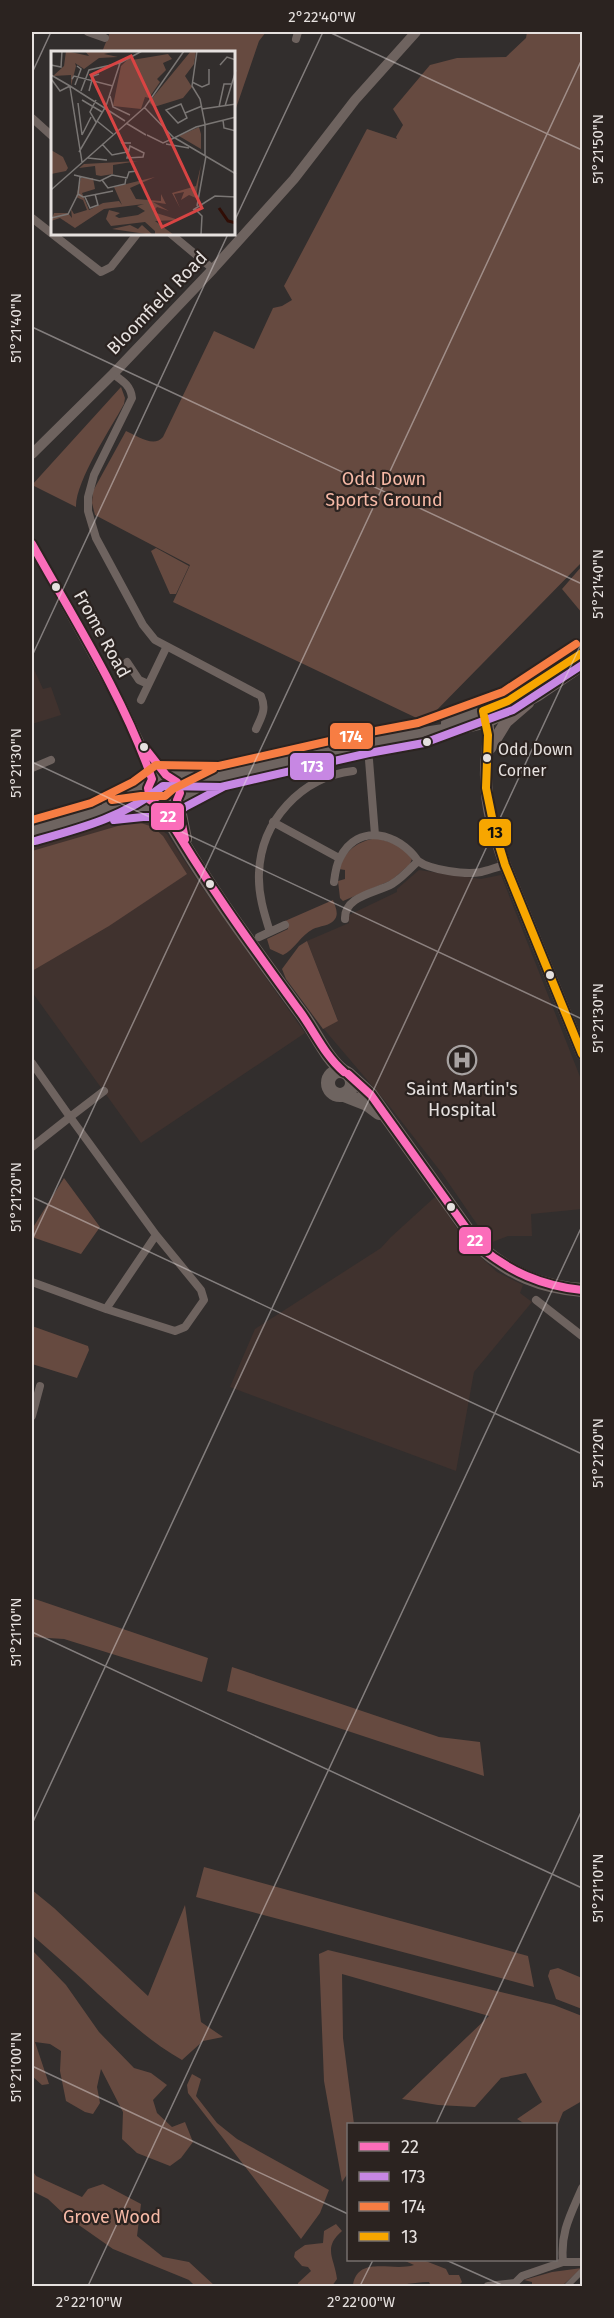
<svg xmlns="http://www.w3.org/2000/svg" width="614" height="2318" viewBox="0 0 614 2318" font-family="'Fira Sans',sans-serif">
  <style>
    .built { fill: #40322e }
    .green { fill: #664a40 }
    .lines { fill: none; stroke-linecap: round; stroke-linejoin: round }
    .pedestrian { stroke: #6e635f; stroke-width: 6 }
    .minor { stroke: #6e635f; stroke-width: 8 }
    .tertiary { stroke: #6e635f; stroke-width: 10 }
    .secondary { stroke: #726561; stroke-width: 12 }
    .primary { stroke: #6e6460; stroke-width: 14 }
    .bus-1-casing { stroke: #2b2320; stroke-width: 12 }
    .bus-2-casing { stroke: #2b2320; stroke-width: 12 }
    .bus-3-casing { stroke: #2b2320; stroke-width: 12 }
    .bus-4-casing { stroke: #2b2320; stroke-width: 12 }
    .bus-1 { stroke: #fb6dba; stroke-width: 8 }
    .bus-2 { stroke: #c787e3; stroke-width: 8 }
    .bus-3 { stroke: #f77d43; stroke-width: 8 }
    .bus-4 { stroke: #f7a600; stroke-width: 8 }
    .ticks { fill: none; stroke: #e6e1df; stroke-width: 1.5; stroke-opacity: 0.45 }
    .bus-dot { fill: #e6e1df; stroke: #2b2320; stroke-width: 2 }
    .labels { text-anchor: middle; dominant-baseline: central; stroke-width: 4.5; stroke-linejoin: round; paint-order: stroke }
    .bus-label { font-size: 16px; fill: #e6e1df; stroke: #2b2320; text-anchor: start }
    .street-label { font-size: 18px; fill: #e6e1df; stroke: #2b2320 }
    .park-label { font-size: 18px; fill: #f6b9a6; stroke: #2b2320 }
    .poi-label { font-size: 18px; fill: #e6e1df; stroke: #2b2320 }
    .inset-river { fill: none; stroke: #300d05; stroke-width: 3 }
    .inset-road { fill: none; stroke: #7a7674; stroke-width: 1.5 }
    .view { fill: #d84443; fill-opacity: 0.15; stroke: #d84443; stroke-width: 3 }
    .inset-edge { fill: none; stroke: #e6e1df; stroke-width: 3 }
    .line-badge { stroke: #2b2320; stroke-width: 2 }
    .badge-label { font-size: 16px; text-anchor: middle; font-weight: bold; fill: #fff }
    .pale-badge-label { font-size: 16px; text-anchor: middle; font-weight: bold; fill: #111 }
    .neatline { fill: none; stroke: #e6e1df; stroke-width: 2 }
    .ticks-label { font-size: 15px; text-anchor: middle; fill: #e6e1df }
  </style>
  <rect width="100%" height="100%" fill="#322e2d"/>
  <path class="built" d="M32 665 43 689 51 687 61 715 32 724Z
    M116 815 146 820 167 834 201 886 305 1033 141 1143 32 992V840L104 817Z
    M419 870 481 879 501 875 582 1082V1209L531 1214 532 1236H508L490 1243 441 1172 391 1108 323 1028 338 1020 307 941 349 923 347 916 397 892V889Z
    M436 1196 461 1235 476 1253 497 1272 523 1285 520 1293 532 1302 474 1372 456 1471 230 1387 255 1329 381 1248 391 1237Z"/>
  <path class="green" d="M110 32H266L259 41 234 114V52H102Z
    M527 32H582V562L425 722 173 602 190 565 95 515 92 503 93 491 126 431C137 436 154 448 163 437L214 331 254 349 273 308 282 306 292 300 284 286 367 129 397 139 396 137 403 125 393 109 430 65 457 58 506 57 526 38Z
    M121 387 125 398 124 404C111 428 75 482 76 507L32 485Z
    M156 548 189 566 176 594H170L151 551Z
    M582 566V613L562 589Z
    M135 821 153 827 163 836 187 874 109 926 32 971V851Z
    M377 838 401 846 412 859 410 864 392 880 343 901 340 898 338 881 345 879V870L339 869C345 850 358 841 377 838Z
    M333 900C335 906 339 913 335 919 331 926 319 926 313 929 301 935 294 950 283 955L270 949 267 939 288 929 285 921Z
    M307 941 338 1021 323 1029 286 979 282 969 299 946Z
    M64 1178 100 1227 81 1254 32 1237V1229Z
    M32 1326 88 1346 89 1350 77 1378 32 1364Z
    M32 1598 208 1658 202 1682 64 1639 32 1637Z
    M232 1667 439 1737 480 1742 484 1776 227 1691Z
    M204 1867 528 1956 534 1987 196 1897Z
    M32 1890 54 1908 148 1996 185 1905 201 2022 223 2037 203 2041 182 2060C150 2042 125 2018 98 1994 77 1974 54 1954 32 1935Z
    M32 1950 66 1985 99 2032 134 2068 151 2073 167 2085 153 2100 157 2113 172 2127 185 2122 193 2142 181 2158 170 2166 137 2153 122 2139 123 2112 101 2069 97 2087 100 2103 93 2114 85 2112 66 2101 60 2071 61 2051 50 2044 35 2042 49 2084 42 2085 32 2076Z
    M328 1950 554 2005 582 2016V2101L563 2112 556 2129V2124H525L517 2119 542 2102 526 2073 501 2078 475 2107 438 2105 402 2099 489 2016 342 1974 343 2038 354 2124H348V2173L342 2182 324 2081 319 1954Z
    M558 1968 582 1978V2009L556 1999 548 1976 550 1970Z
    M192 2074 201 2079 196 2096 217 2123 237 2139 329 2190 320 2213 301 2239 188 2093 187 2085Z
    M32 2170 36 2176 82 2197 88 2189 103 2184 141 2204 137 2236 163 2257 189 2262 215 2286H195L189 2280 113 2249 66 2216 48 2199 32 2191Z
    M336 2224 342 2231C322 2248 335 2259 337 2279L332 2286H298V2283L311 2271 308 2267 302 2266 294 2257 295 2252 305 2245 323 2243 324 2231Z
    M403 2260H423L446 2269 449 2275H459L462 2282 458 2286H431L429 2282C405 2282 377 2293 353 2285 358 2255 392 2272 414 2265Z
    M582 2268 562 2286 532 2285V2282L524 2280 552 2272Z"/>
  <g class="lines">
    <path class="pedestrian" d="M567 2286 582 2271"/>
    <path class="minor" d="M88 32 105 38
      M296 39 298 32
      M32 118 52 136
      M32 218 101 272 111 267 137 234
      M171 234 213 269
      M113 374C123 381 131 386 132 398L94 475 88 497V511L96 538 143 625 155 640 261 696C267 710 261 717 256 729
      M127 662 139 680 148 684
      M141 700 166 648
      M369 760 375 835
      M32 768 51 760
      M273 822 339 858
      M334 882C335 874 336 865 340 858 358 822 399 833 418 861
      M345 919C344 896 376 893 392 884 402 878 410 869 418 861 430 870 466 875 481 872 489 870 497 867 505 865
      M270 932C264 913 258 894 259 873 261 821 301 777 353 771
      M259 937 285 925
      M32 1063 70 1117 104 1091
      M32 1147 70 1117 156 1235 201 1290 204 1300 185 1327 175 1331 106 1309 32 1282
      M536 1300 582 1336
      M106 1309 156 1235
      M32 1416 40 1386
      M563 2262C560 2232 571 2214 582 2188
      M488 2286 515 2283 522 2276 563 2262H582"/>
    <path class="tertiary" d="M32 454 113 374 213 269 294 179 355 100 416 32
      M32 544 123 708 139 742 152 779
      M145 749 166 775"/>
    <path class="secondary" d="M487 721C491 739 485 759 486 777 486 808 495 836 505 865L582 1054
      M490 748 506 722 528 703"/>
    <path class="primary" d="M448 723 508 701 582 653
      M179 798 220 777 242 772 367 743 450 730 487 721 538 694 582 664
      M177 800 185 839
      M108 807 139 791 159 775 217 777
      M162 807C203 881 254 949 304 1017 317 1035 326 1058 344 1072
      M32 831 95 813 142 806 169 807 176 802 180 793 177 782 171 776
      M328 1083a12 12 0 1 1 24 0a12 12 0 1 1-24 0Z
      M348 1074 371 1095 479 1246C510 1274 541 1287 582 1290
      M344 1095 367 1104 379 1113"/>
    <g class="bus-1-casing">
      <path id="bus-1" d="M32 544C75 621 123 696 152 779L148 788 150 800 162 807C203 878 250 943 298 1009 314 1030 324 1055 344 1072
        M144 747 166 775 177 782 180 793 177 800 185 839
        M348 1074 371 1095 479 1246C510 1272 542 1286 582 1290"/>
    </g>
    <g class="bus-2-casing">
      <path id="bus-2" d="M114 820 143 817H172L185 807 223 787
        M35 841C82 828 124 817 163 786L221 787 369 753 424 743 513 710 582 665"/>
    </g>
    <g class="bus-3-casing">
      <path id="bus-3" d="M112 800 141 796H165L173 789 213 769
        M32 820 91 803 133 782 156 765 219 766 365 733 418 723 503 692 576 644"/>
    </g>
    <g class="bus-4-casing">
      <path id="bus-4" d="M582 653 508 701 483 711 488 735 486 788 495 832 505 865 582 1054"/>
    </g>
    <use href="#bus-1" class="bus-1"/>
    <use href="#bus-2" class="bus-2"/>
    <use href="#bus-3" class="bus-3"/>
    <use href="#bus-4" class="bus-4"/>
  </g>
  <path class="ticks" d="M329 32 582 150M32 73 51 32M234 222 323 32M32 327 582 584M32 656 228 234M32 762 582 1019M32 1197 582 1454M32 1240 582 59M32 1632 582 1888M32 1824 582 642M32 2066 348 2214M436 2124 582 1810M446 2260 504 2286M88 2286 582 1226M360 2286 373 2260"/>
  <defs>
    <g id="hospital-ring" transform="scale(1.5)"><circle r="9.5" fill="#2b2320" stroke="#a7a2a1" stroke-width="1.5"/><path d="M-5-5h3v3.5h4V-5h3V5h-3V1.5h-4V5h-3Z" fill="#a7a2a1"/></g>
  </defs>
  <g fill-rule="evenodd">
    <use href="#hospital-ring" x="462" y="1060"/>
  </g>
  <g class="bus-dot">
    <circle cx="56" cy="587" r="5"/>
    <circle cx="427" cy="742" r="5"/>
    <circle cx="144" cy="747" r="5"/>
    <circle cx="487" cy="758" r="5"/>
    <circle cx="210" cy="884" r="5"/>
    <circle cx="550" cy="975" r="5"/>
    <circle cx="451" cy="1207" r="5"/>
  </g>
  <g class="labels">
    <g class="bus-label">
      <text x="498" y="749">Odd Down<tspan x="498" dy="21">Corner</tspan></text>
    </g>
    <g class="street-label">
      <text transform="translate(157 303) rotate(-46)">Bloomfield Road</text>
      <text transform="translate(102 634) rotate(61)">Frome Road</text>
    </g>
    <g class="park-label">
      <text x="384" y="479">Odd Down<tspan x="384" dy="21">Sports Ground</tspan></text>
      <text x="112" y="2217">Grove Wood</text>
    </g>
    <g class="poi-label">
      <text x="462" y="1089">Saint Martin's<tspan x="462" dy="21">Hospital</tspan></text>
    </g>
  </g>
  <g transform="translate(51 51)">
    <rect width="184" height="184" fill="#322e2d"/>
    <path d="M15 0 38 5 34 0H65L53 3 67 6 48 7 33 18 24 12 25 15 20 35V24L2 25 13 15ZM140 0H145L143 13 134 25 141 36 132 47 103 56 98 51ZM117 3 121 8 112 12 115 19 106 28 109 31 98 47 94 46 90 58 62 55 70 15 79 6 81 9ZM148 76 150 83V98L128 85ZM0 99 12 106 17 117 15 120 0 123ZM87 110 62 114V123L50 125 45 124 44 115 28 117 33 113ZM150 114 145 147 138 144 130 149 133 141 123 143 129 157 121 142 145 135ZM104 126 79 137 85 148 110 150V143L115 153 102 151 118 160 106 156 102 161 128 169 104 170 123 184H104V180L94 171 60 175 55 168 58 159 69 162 64 165 68 167 87 164 94 160 86 155 93 153 53 158 24 177 9 167 0 170 3 162H17L21 167 20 158 23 163 36 159 32 149 25 146 30 127H42L44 138 31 142 38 159 52 152 68 150 71 154 63 136ZM79 174 87 178 91 174 102 184 61 178Z" fill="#664a40"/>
    <path class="inset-river" d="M168 157 177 170 185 172"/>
    <path class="inset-road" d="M146 0 141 35 149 48 154 73M0 14 10 16 11 0M169 14 176 6 185 9M0 24 19 35M21 28 23 25 62 35M1 29 9 40 19 35M141 31 151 36 158 33V18M24 34 30 18 26 15M19 35 74 70M19 36 31 111M30 40 38 19 69 12M38 40 42 25 48 23M59 45 62 56 79 64M31 49 51 61M45 49 39 61 45 71M27 52 31 84M130 53 136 67 127 72 115 59ZM174 55 185 19M93 56 123 87M168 56 173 33H180M151 58 185 53M134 62 151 55M172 69 173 77 185 80M46 70 62 83M75 72 95 84M154 74V105M31 84 40 66M96 84 112 92 123 87M123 87 145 76 185 66M124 87 185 123M51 93 61 104 76 101M115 93 138 97M79 95 93 102 92 106 76 107ZM77 99 71 92H80M28 101 55 55 69 12 91 0M37 107 56 109M23 124 49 130 61 124 76 127 78 121 86 120M51 129 57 137 74 133 75 127M0 139 94 56 133 0M27 143 32 146 62 140M34 146 39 157 47 154 44 143M146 155 155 105M144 158 151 165 150 184M142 159 164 145 185 146M0 167 17 163 27 143 29 126"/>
    <path class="view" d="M80 5 151 157 111 176 40 24Z"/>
    <rect width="184" height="184" class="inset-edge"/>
  </g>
  <g class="line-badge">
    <rect x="329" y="722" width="45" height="28" rx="6" fill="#f77d43"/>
    <rect x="289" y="752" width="46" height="29" rx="6" fill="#c787e3"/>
    <rect x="150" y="802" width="35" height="29" rx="6" fill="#fb6dba"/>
    <rect x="478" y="818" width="34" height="29" rx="6" fill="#f7a600"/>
    <rect x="458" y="1226" width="34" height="29" rx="6" fill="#fb6dba"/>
  </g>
  <g class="badge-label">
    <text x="351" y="742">174</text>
    <text x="312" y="772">173</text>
    <text x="168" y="822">22</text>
    <text x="475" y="1246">22</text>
  </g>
  <g class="pale-badge-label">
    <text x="495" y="838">13</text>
  </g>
  <rect width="614" height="2318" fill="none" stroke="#2b2320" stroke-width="66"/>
  <rect x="347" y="2123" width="210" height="138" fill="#2b2320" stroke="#766f6c" stroke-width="1.5"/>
  <rect x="359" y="2142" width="30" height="9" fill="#fb6dba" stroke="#766f6c" stroke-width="1.5"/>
  <text x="401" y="2153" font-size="18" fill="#e6e1df">22</text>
  <rect x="359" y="2172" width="30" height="9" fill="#c787e3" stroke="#766f6c" stroke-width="1.5"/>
  <text x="401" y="2183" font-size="18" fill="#e6e1df">173</text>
  <rect x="359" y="2202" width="30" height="9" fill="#f77d43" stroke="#766f6c" stroke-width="1.5"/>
  <text x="401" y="2213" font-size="18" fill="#e6e1df">174</text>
  <rect x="359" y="2232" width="30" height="9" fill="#f7a600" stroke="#766f6c" stroke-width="1.5"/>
  <text x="401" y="2243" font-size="18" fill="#e6e1df">13</text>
  <rect x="33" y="33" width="548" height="2252" class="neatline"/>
  <g class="ticks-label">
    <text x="322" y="22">2°22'40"W</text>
    <text transform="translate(598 149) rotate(-90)" y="5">51°21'50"N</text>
    <text transform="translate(16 328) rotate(-90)" y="5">51°21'40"N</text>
    <text transform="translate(598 584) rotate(-90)" y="5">51°21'40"N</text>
    <text transform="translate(16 763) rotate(-90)" y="5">51°21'30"N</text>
    <text transform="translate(598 1018) rotate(-90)" y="5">51°21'30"N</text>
    <text transform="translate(16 1197) rotate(-90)" y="5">51°21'20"N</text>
    <text transform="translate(598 1453) rotate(-90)" y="5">51°21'20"N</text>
    <text transform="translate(16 1632) rotate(-90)" y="5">51°21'10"N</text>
    <text transform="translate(598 1888) rotate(-90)" y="5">51°21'10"N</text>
    <text transform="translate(16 2067) rotate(-90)" y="5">51°21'00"N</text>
    <text x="89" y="2307">2°22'10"W</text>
    <text x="361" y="2307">2°22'00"W</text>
  </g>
</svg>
